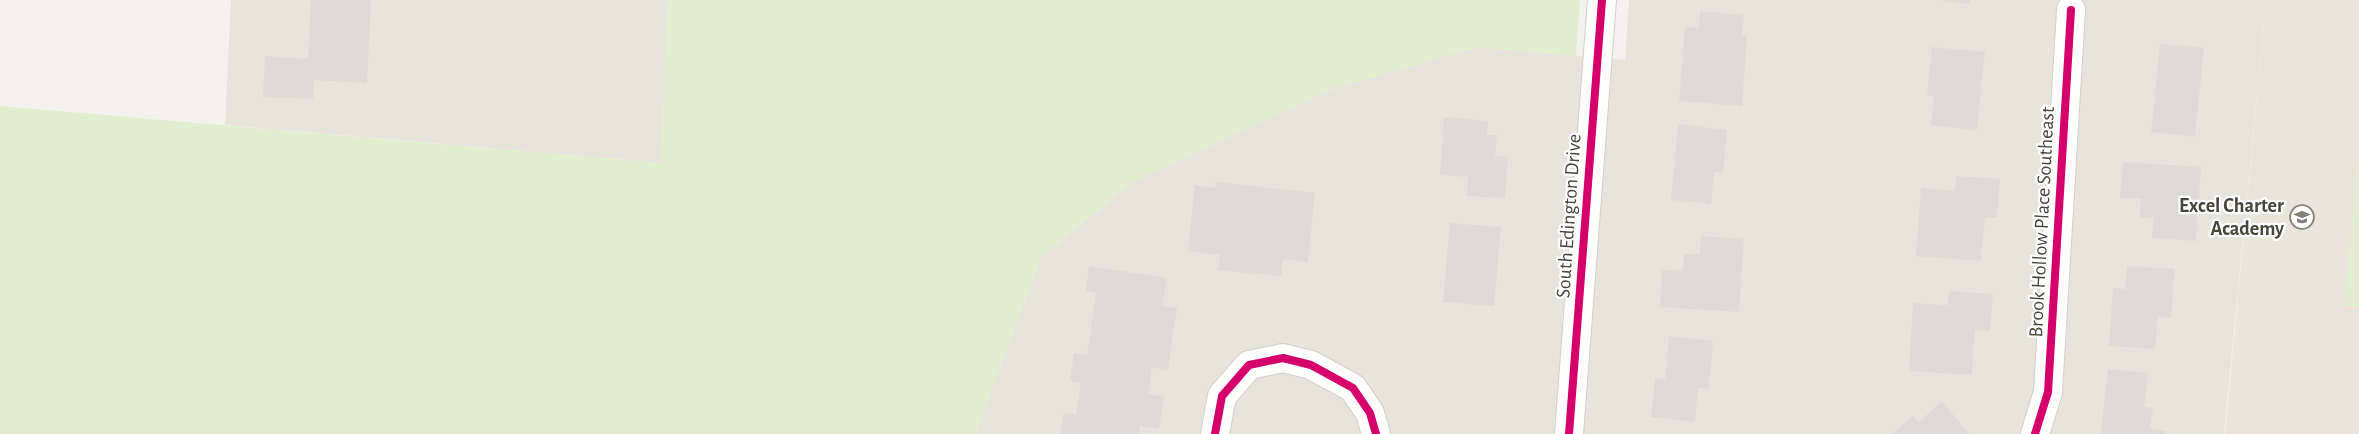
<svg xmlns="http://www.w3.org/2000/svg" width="2359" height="434" viewBox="0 0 2359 434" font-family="'Alegreya Sans',sans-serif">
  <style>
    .residential { fill: #e7e4dc }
    .education { fill: #eae5da }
    .green { fill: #e1eecf }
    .building { fill: #dedbd6 }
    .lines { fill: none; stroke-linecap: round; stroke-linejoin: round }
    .street-casing { stroke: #d2d0cb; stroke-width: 30 }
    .street { stroke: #fdfdfc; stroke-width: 28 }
    .cycleway-casing { stroke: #fff; stroke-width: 11 }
    .cycleway { stroke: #d6006c; stroke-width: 8 }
    .labels { text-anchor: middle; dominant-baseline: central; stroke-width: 4.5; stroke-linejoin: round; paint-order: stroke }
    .poi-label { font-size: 20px; font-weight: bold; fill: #4b4439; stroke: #fff; text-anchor: end }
    .street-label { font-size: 20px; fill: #4b4439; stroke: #fff }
  </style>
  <rect width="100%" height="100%" fill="#f4f2ee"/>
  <path class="residential" d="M231 0H668L661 163 225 125Z
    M1629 0H2266L2224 434H975L1041 257 1131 183 1332 89 1476 47 1625 60Z"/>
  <path class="education" d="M2266 0H2359V434H2225Z"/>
  <path class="green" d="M668 0H1580L1576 56 1476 47 1332 89 1131 183 1041 257 975 434H0V106L660 163Z
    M2359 161V307L2344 306Z"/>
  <path class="building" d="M311 0H371L367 83 314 80 313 99 263 97 265 56 308 59Z
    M1937 0H1970L1969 4Z
    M1700 11 1744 15 1742 35H1747L1742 106 1679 101 1685 27 1699 28Z
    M2160 44 2204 48 2195 137 2151 132Z
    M1932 47 1985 52 1977 130 1931 125 1934 96H1927Z
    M1444 117 1488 121 1487 135H1497L1495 156 1508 157 1505 198 1467 196 1468 177 1440 175Z
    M1678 124 1727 130 1723 173 1714 172 1711 204 1671 200Z
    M2123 162 2201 167 2196 241 2152 238 2154 218 2140 217 2141 199 2120 198Z
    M1956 176 2000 179 1997 218 1985 217 1981 261 1916 256 1921 188 1955 191Z
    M1216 182 1315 193 1308 262 1283 259 1281 276 1218 270 1220 255 1188 251 1195 185 1215 188Z
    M1450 223 1501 227 1494 306 1443 302Z
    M1701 236 1744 239 1739 312 1660 307 1662 270 1683 271 1684 254 1700 255Z
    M1089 266 1167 278 1162 306 1177 308 1168 370 1152 367 1148 394 1164 397 1159 429 1140 426 1139 434H1060L1064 413 1076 415 1081 383 1070 381 1074 353 1087 355 1096 293 1086 291Z
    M2127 266 2175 269 2171 318 2158 317 2155 349 2109 346 2113 288 2125 289Z
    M1949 291 1993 294 1990 331 1975 330 1972 375 1909 371 1913 303 1948 305Z
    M1669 336 1713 341 1709 389 1698 388 1695 422 1651 417 1655 378 1665 379Z
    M2108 369 2148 373 2144 407 2153 408 2150 429 2166 431 2165 434H2101Z
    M1942 401 1969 434H1892L1913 416 1919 422Z"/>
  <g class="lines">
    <g class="street-casing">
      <path id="street" d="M1215 434 1222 396 1249 365 1283 358 1311 365 1353 388 1370 413 1376 434
        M1569 434 1602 0
        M2035 434 2048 392 2071 10"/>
    </g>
    <use href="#street" class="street"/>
    <g class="cycleway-casing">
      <path id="cycleway" d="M1215 434 1222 396 1249 365 1283 358 1311 365 1353 388 1370 413 1376 434
        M1569 434 1602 0
        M2035 434 2048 392 2071 10"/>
    </g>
    <use href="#cycleway" class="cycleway"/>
  </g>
  <defs>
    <g id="school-ring" transform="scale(1.25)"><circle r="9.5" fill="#fff" stroke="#868178" stroke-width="1.5"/><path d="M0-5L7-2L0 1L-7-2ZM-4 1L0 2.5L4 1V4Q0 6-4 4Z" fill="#868178"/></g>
  </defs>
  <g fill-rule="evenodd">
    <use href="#school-ring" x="2302" y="217"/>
  </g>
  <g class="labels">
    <g class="poi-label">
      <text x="2284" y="206">Excel Charter<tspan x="2284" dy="23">Academy</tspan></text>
    </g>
    <g class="street-label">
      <text transform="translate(1569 216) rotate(-86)">South Edington Drive</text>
      <text transform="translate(2042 222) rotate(-87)">Brook Hollow Place Southeast</text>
    </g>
  </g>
</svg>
